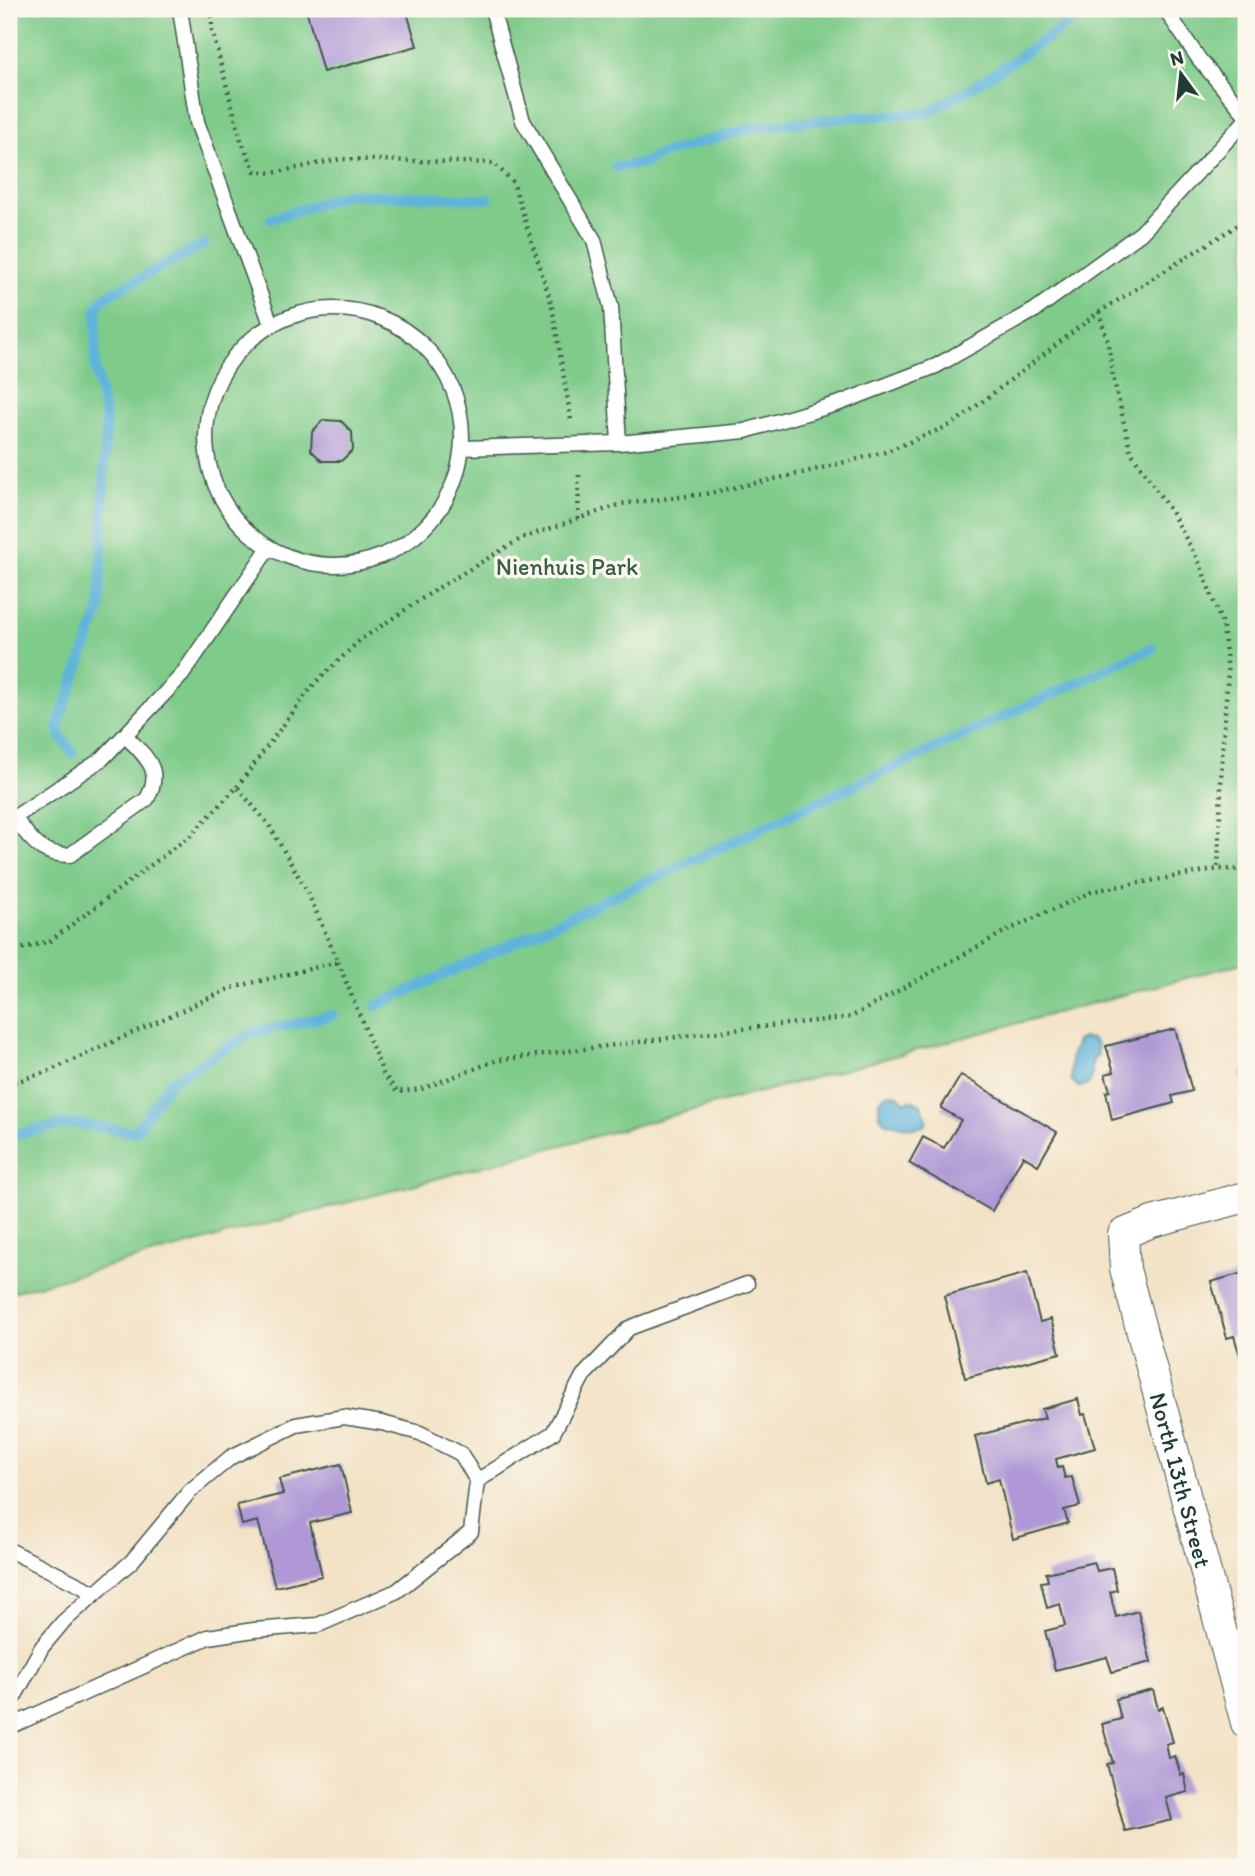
<svg xmlns="http://www.w3.org/2000/svg" width="1255" height="1876" viewBox="0 0 1255 1876" font-family="Itim,sans-serif">
  <style>
    .green { fill: #7ecb8a; stroke: #4e845f; stroke-width: 2 }
    .water { fill: #5fb4db; stroke: #3f7888; stroke-width: 2 }
    .lines { fill: none; stroke-linecap: round; stroke-linejoin: round }
    .stream { stroke: #5fb4db; stroke-width: 10 }
    .building { fill: #af98d5 }
    .service-casing { stroke: #3f564a; stroke-width: 17 }
    .minor-casing { stroke: #3f564a; stroke-width: 32 }
    .path { stroke: #3f564a; stroke-width: 4.5; stroke-dasharray: 2 5; stroke-linecap: butt }
    .service { stroke: #fff; stroke-width: 14 }
    .minor { stroke: #fff; stroke-width: 30 }
    .labels { text-anchor: middle; dominant-baseline: central; stroke-width: 7; stroke-linejoin: round; paint-order: stroke }
    .park-label { font-size: 24px; fill: #37604a; stroke: #fbf7ec }
    .street-label { font-size: 24px; fill: #1f3d34; stroke: #fbf7ec }
  </style>
  <rect width="100%" height="100%" fill="#fbf7ec"/>
  <filter id="ink" filterUnits="userSpaceOnUse"><feTurbulence type="fractalNoise" baseFrequency=".0143" numOctaves="2"/><feDisplacementMap in="SourceGraphic" scale="14" xChannelSelector="R" yChannelSelector="G"/><feConvolveMatrix kernelMatrix="1 2 1 2 8 2 1 2 1" color-interpolation-filters="sRGB"/></filter>
  <filter id="wash" filterUnits="userSpaceOnUse"><feTurbulence type="fractalNoise" baseFrequency=".00686" numOctaves="4" result="noise"/><feDisplacementMap in="SourceGraphic" scale="28" xChannelSelector="R" yChannelSelector="G"/><feGaussianBlur stdDeviation="1.57" result="paint"/><feColorMatrix in="noise" values="0 0 0 0 0 0 0 0 0 0 0 0 0 0 0 0 0 1.4 0 .05"/><feComposite in="paint" operator="in"/></filter>
  <g filter="url(#wash)">
    <rect width="100%" height="100%" fill="#f3e2c6"/>
    <path class="green" d="M9 9H1246V962L9 1293Z"/>
    <path class="water" d="M1083 1038 1092 1039 1097 1045 1098 1055C1088 1062 1093 1070 1091 1080L1088 1084 1079 1087 1071 1080V1057L1077 1041Z
      M886 1094 898 1095 905 1102 911 1100 920 1103 927 1119 926 1124C913 1133 901 1123 886 1123L879 1115V1102Z"/>
    <g class="lines">
      <path class="stream" d="M616 167 644 163 658 155 751 128 851 117 927 113 974 86 1058 31 1085 9
        M271 219 347 194 488 199
        M73 753 61 737 58 725 100 609 106 421 95 366 97 307 106 296 204 244
        M376 1006 1152 648
        M9 1137 15 1134 72 1123 135 1132 170 1082 251 1033 334 1015"/>
    </g>
    <g id="blocks">
      <path class="building" d="M306 9H406L417 46 323 72Z
        M323 420 341 421 352 432 353 450 341 461H322L311 450 312 432Z
        M1175 1029 1192 1091 1172 1096 1174 1103 1112 1120 1106 1092 1110 1091 1105 1074 1114 1072 1106 1046Z
        M1246 1071V1090L1245 1091 1240 1073Z
        M961 1075 1057 1132 1038 1165 1023 1156 992 1211 909 1163 923 1137 944 1148 961 1120 941 1108Z
        M1246 1272V1368L1244 1369 1234 1336 1227 1338 1211 1282Z
        M1027 1273 1040 1322 1051 1319 1060 1353 965 1378 944 1296Z
        M1078 1399 1082 1415 1085 1414 1095 1448 1056 1459 1058 1468 1062 1467 1065 1478 1072 1477 1080 1506 1064 1510 1068 1523 1013 1539 999 1479 986 1483 975 1436 1045 1418 1042 1409Z
        M341 1464 352 1513 310 1523 322 1576 275 1587 258 1521 242 1525 237 1505 283 1494 279 1479Z
        M1094 1562 1097 1571 1112 1568 1117 1590 1110 1592 1116 1617 1138 1611 1151 1662 1112 1672 1107 1657 1055 1670 1045 1631 1065 1626 1060 1604 1047 1608 1041 1582 1048 1581 1046 1573Z
        M1153 1690 1158 1709 1163 1707 1173 1742 1166 1744 1169 1758 1175 1756 1181 1775 1184 1774 1188 1792 1166 1798 1172 1820 1125 1831 1107 1764 1113 1763 1102 1724 1121 1719 1116 1699Z"/>
    </g>
  </g>
  <g filter="url(#ink)">
    <use href="#blocks" fill-opacity="0" stroke="#3f564a" stroke-width="2"/>
    <g class="lines">
      <g class="service-casing">
        <path id="service" d="M180 9 197 122 271 324
          M492 9 523 121 594 240 611 307 619 443
          M1165 9 1199 59 1246 115
          M206 437a128 128 0 1 1 256 0a128 128 0 1 1-256 0Z
          M463 448 619 443 745 431 840 403 936 366 1035 310 1141 233 1246 120
          M15 819C33 841 39 855 70 855L147 799C164 768 145 757 125 735
          M9 821 102 759 125 735 182 675 268 549
          M477 1481 553 1433 583 1376 629 1328 747 1284
          M9 1550 95 1593
          M9 1706 42 1647 63 1622 132 1561 190 1491 231 1457 296 1425 344 1417 382 1423 420 1433 461 1454 477 1481 471 1532 397 1591 318 1625 254 1630 208 1637 9 1727"/>
      </g>
      <g class="minor-casing">
        <g id="minor">
          <path id="s1" d="M1246 1197 1152 1222 1123 1234 1125 1269 1246 1723"/>
        </g>
      </g>
      <path class="path" d="M212 9V31L241 140 255 171 273 173 340 159 494 163 513 182 552 306 571 420
        M1099 312 1246 220
        M578 519 579 473
        M237 787 314 684 360 640 438 588 522 538 621 504 705 494 802 473 885 452 953 424 1099 312 1108 343 1113 377 1131 452 1173 515 1200 564 1223 627 1228 671 1222 756 1218 869
        M9 952 50 941 191 835 237 787 269 825 308 893 338 962 231 988 49 1071 9 1084
        M338 962 383 1073 397 1092 421 1089 498 1060 724 1031 851 1017 1004 932 1093 891 1218 869 1246 870"/>
      <use href="#service" class="service"/>
      <use href="#minor" class="minor"/>
    </g>
  </g>
  <g class="labels">
    <g class="park-label">
      <text x="567" y="566">Nienhuis Park</text>
    </g>
    <g class="street-label">
      <text stroke="none"><textPath href="#s1" startOffset="382">North 13th Street</textPath></text>
    </g>
  </g>
  <rect width="1255" height="1876" fill="none" stroke="#fbf7ec" stroke-width="35"/>
  <g transform="translate(1181 74) rotate(345)" stroke="#fbf7ec" stroke-width="5" paint-order="stroke">
  <path d="M0-5L12 26L0 18L-12 26Z" fill="#1f3d34"/>
  <text y="-10" font-size="19" font-weight="bold" text-anchor="middle" fill="#1f3d34">N</text>
  </g>
</svg>
